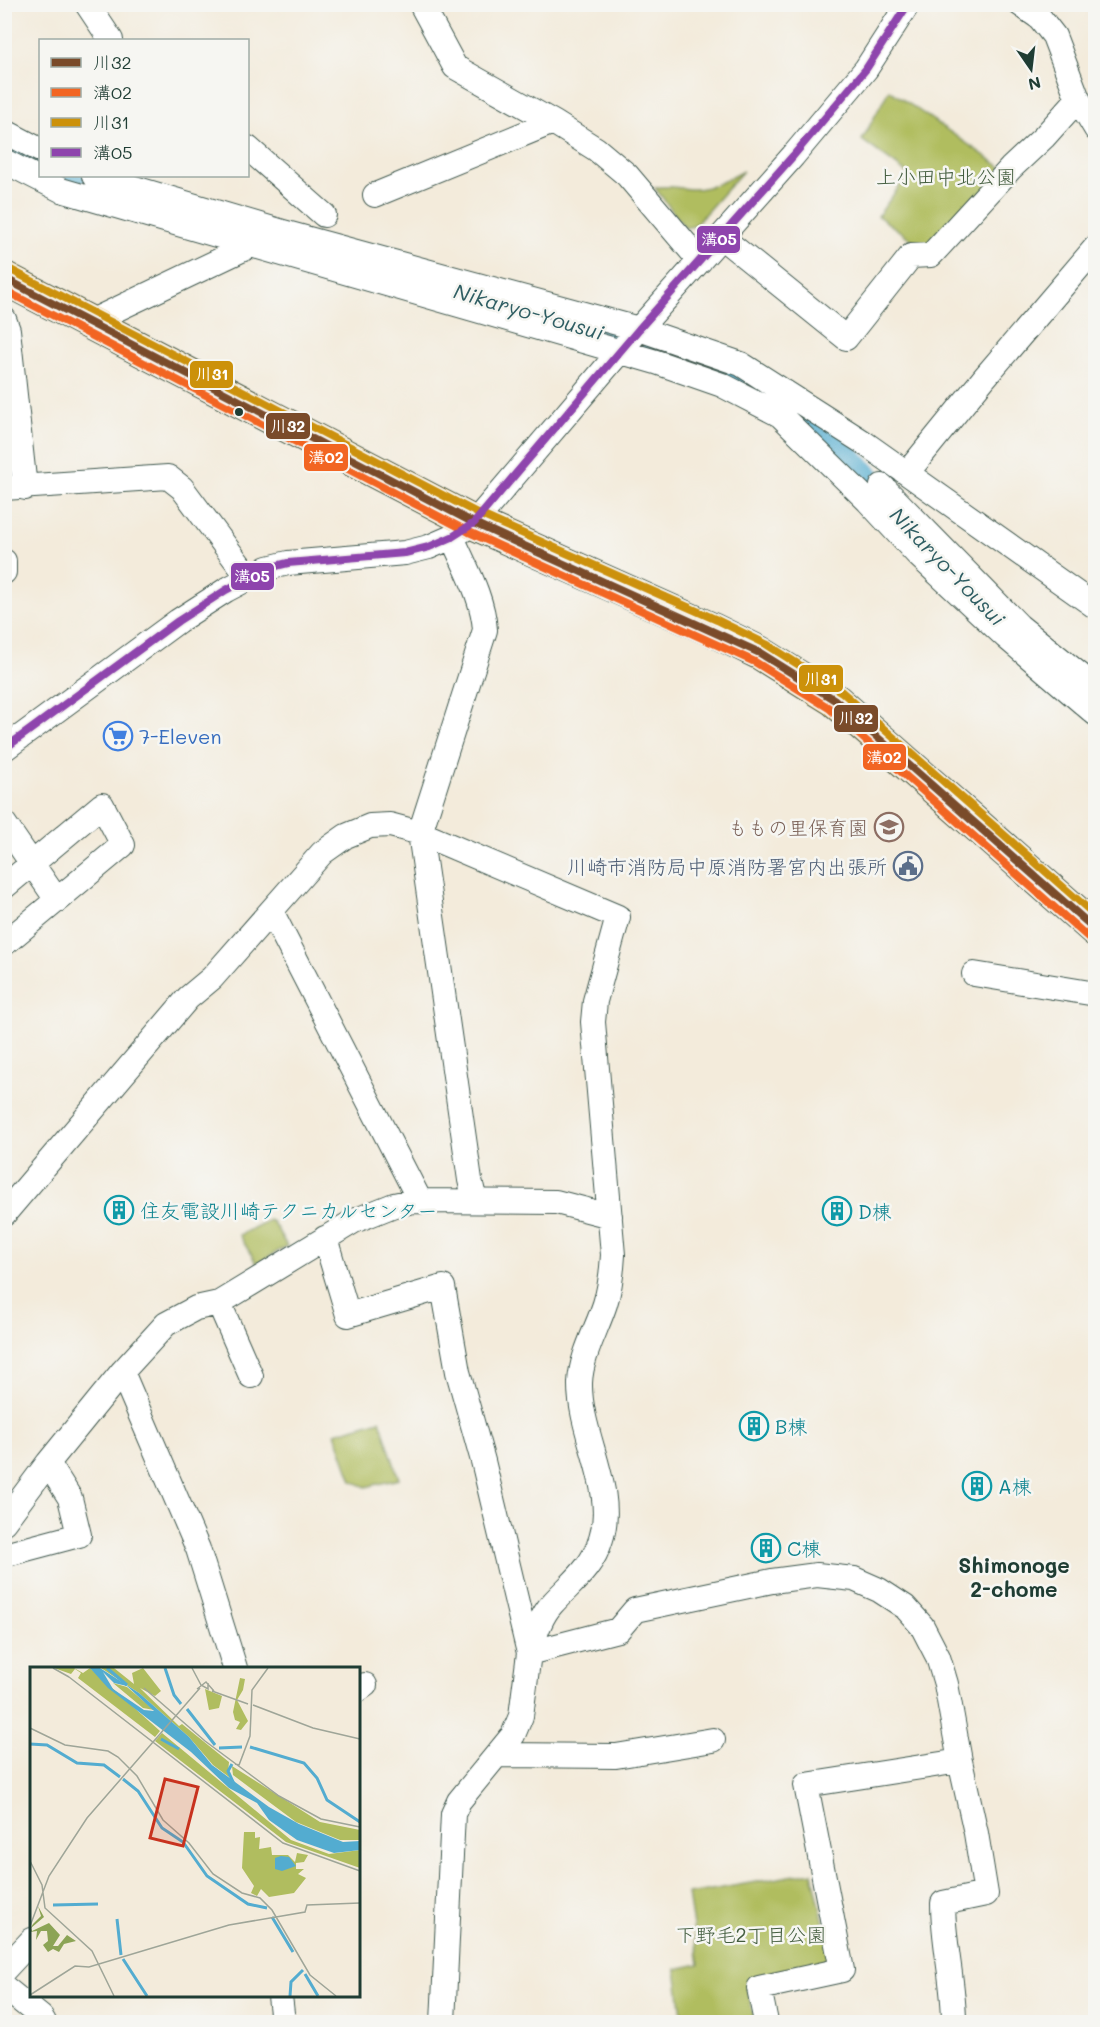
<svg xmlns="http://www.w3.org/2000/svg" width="1100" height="2027" viewBox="0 0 1100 2027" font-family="Mali,'Klee One',sans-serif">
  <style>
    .green { fill: #b0bd5f; stroke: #687d4a; stroke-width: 1.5 }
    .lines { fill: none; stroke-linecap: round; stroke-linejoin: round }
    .river { stroke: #53acd0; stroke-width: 33 }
    .minor-casing { stroke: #3f574d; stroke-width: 26 }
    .highway-casing { stroke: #3f574d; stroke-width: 35 }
    .minor { stroke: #fff; stroke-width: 24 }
    .highway { stroke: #f5c16b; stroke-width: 33 }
    .bus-1-casing { stroke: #f6f6f2; stroke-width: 12 }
    .bus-2-casing { stroke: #f6f6f2; stroke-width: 12 }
    .bus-3-casing { stroke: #f6f6f2; stroke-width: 12 }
    .bus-4-casing { stroke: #f6f6f2; stroke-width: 12 }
    .bus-1 { stroke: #7a4b2a; stroke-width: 8 }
    .bus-2 { stroke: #f26522; stroke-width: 8 }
    .bus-3 { stroke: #cc910a; stroke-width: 8 }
    .bus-4 { stroke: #8e44ad; stroke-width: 8 }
    .bus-dot { fill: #1f3d34; stroke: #f6f6f2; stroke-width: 2 }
    .labels { text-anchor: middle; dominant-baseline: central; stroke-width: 5; stroke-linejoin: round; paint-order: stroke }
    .park-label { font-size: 20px; fill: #435d3f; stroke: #f6f6f2 }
    .shop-label { font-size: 20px; fill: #366cbe; stroke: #f6f6f2; text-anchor: start }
    .education-label { font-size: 20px; fill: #785e54; stroke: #f6f6f2; text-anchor: end }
    .service-label { font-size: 20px; fill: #4e5e75; stroke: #f6f6f2; text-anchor: end }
    .culture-label { font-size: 20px; fill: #0d838f; stroke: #f6f6f2; text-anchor: start }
    .water-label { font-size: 21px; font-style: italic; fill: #2f5e63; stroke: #f6f6f2 }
    .neighbourhood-label { font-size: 21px; font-weight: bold; fill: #1f3d34; stroke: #f6f6f2 }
    .inset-river { fill: none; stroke: #53acd0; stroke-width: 3 }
    .inset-road { fill: none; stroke: #9ea598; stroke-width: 1.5 }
    .view { fill: #c8321e; fill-opacity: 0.15; stroke: #c8321e; stroke-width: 3 }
    .inset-edge { fill: none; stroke: #1f3d34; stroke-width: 3 }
    .line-badge { stroke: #f6f6f2; stroke-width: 2 }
    .badge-label { font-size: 16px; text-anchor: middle; font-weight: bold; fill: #fff }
  </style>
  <rect width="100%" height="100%" fill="#f6f6f2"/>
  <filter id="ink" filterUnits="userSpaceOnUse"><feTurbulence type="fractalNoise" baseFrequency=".0167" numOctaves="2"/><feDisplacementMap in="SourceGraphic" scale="12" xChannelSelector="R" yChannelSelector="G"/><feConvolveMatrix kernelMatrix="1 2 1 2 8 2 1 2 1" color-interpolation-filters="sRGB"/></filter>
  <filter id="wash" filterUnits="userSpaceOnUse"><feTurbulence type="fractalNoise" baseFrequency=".008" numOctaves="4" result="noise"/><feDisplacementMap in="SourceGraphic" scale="24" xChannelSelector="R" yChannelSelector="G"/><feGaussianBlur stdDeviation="1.35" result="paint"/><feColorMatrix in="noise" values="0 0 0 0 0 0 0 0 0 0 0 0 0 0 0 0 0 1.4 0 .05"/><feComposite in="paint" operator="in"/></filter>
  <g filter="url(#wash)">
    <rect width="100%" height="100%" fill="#f3ebdb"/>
    <path class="green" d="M889 90 1004 169 928 251 878 216 908 174 862 140Z
      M743 171 694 226 685 228 655 188C668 184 680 189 693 189 711 189 728 179 743 171Z
      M269 1220 273 1222 287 1246 257 1264 239 1235Z
      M380 1420 399 1479 366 1487 352 1481 335 1433Z
      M812 1872 832 1957 825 1969 747 1986 755 2022H683L676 1969 699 1964 688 1894Z"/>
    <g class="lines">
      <path class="river" d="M4 146 12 152 40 165
        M62 176 84 186 116 195
        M570 321 715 367 753 385 809 419 901 519"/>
    </g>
  </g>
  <g filter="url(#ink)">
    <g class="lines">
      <g class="minor-casing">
        <path id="minor" d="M87 4 111 40
          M421 4 455 67 553 122 596 149 627 175 700 261
          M1020 4 1040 18 1054 36 1078 99 1096 129
          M4 131 40 150
          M248 148 324 215
          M4 161 61 190 656 362 722 385 780 415 868 501 918 555 1006 637 1096 714
          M94 176 283 232 639 329 741 364 863 442 1096 607
          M375 195 553 122
          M721 237 846 338 911 256 931 255 1011 168 1044 137 1078 99
          M4 319 8 330 25 488
          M90 322 256 243
          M907 473 985 377 1096 247
          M882 486 1019 626 1096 688
          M4 488 168 477 182 488 249 578
          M452 537C465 567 483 597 485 630L420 833 470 1180 475 1201
          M4 561V572
          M4 749 178 621 226 590 268 568 288 563 405 553 429 547 452 537 474 523 639 329 793 156 866 69 908 4
          M4 823 57 900 123 845 102 805 4 887
          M271 911 420 1201
          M4 944 57 900
          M974 974 1096 994
          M4 1214 188 998 212 978 322 853 346 836 370 826 390 825 420 833 618 917 595 1001 593 1022 613 1255C612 1272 610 1288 605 1304 597 1329 581 1356 580 1383 579 1434 617 1490 601 1539 592 1569 572 1582 552 1604 540 1617 535 1636 529 1653
          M325 1238 348 1315 443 1287 458 1372 483 1461 529 1653 521 1716 513 1735 459 1801 453 1814 443 2022
          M219 1303 251 1376
          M122 1372 198 1549 235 1668
          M4 1522 48 1463 122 1372 166 1324 196 1308 219 1303 354 1221 394 1205 413 1201 556 1202 610 1216
          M4 1555 79 1535 70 1498 48 1463
          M529 1653 618 1630 635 1610 772 1581 817 1575 854 1579 879 1590 905 1607 922 1626 938 1657 946 1684 960 1761 976 1833 986 1894 943 1903C943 1943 954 1982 954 2022
          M358 1690 365 1685
          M498 1755 616 1756 713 1740
          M4 1970 32 1940
          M4 1987 41 2017 44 2022
          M280 1996 283 2022
          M766 2022 759 1988 842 1970 806 1785 960 1761"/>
      </g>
      <g class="highway-casing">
        <path id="highway" d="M4 278 474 523 713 630 760 653 835 700 1096 930"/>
      </g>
      <use href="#minor" class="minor"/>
      <use href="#highway" class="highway"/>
      <g class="bus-1-casing">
        <path id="bus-1" d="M4 278 474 523 760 653 835 700 1096 930"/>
      </g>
      <g class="bus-2-casing">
        <path id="bus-2" d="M4 290 469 532 755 662 829 708 1089 938"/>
      </g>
      <g class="bus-3-casing">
        <path id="bus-3" d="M9 269 479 514 717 620 766 644 842 692 1096 916"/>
      </g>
      <g class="bus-4-casing">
        <path id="bus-4" d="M4 749 178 621 226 590 268 568 288 563 405 553 429 547 452 537 474 523 639 329 793 156 866 69 908 4"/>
      </g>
      <use href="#bus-1" class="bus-1"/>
      <use href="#bus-2" class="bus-2"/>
      <use href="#bus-3" class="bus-3"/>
      <use href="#bus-4" class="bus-4"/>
    </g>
  </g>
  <defs>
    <g id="supermarket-ring" transform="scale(1.5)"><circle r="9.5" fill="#f6f6f2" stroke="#3f7fe0" stroke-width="1.5"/><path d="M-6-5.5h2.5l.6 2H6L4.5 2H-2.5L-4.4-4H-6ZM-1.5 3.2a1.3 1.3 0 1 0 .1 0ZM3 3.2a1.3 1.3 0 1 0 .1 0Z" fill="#3f7fe0"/></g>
    <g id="school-ring" transform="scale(1.5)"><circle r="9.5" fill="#f6f6f2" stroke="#8d6e63" stroke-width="1.5"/><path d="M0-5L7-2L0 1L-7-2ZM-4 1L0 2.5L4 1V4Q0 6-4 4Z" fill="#8d6e63"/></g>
    <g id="civic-ring" transform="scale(1.5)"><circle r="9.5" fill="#f6f6f2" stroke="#5c6f8a" stroke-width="1.5"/><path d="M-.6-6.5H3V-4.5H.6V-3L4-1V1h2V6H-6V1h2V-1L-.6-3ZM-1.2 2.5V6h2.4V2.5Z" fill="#5c6f8a"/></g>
    <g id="building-ring" transform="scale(1.5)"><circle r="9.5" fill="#f6f6f2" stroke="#0f9aa8" stroke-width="1.5"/><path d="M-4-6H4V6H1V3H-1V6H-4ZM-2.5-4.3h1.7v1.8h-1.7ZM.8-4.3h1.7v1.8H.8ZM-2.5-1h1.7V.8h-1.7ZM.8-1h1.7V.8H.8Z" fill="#0f9aa8"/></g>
  </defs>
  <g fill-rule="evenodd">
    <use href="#supermarket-ring" x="118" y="736"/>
    <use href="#school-ring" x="889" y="827"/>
    <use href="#civic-ring" x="908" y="866"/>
    <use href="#building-ring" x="119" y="1210"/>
    <use href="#building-ring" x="837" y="1211"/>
    <use href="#building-ring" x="754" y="1426"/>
    <use href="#building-ring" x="977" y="1486"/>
    <use href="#building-ring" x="766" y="1548"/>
  </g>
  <circle class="bus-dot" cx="239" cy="412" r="5"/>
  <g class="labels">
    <g class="park-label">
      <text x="946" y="176">上小田中北公園</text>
      <text x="751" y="1934">下野毛2丁目公園</text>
    </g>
    <g class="shop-label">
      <text x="139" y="736">7-Eleven</text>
    </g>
    <g class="education-label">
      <text x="868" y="827">ももの里保育園</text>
    </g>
    <g class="service-label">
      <text x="887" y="866">川崎市消防局中原消防署宮内出張所</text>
    </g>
    <g class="culture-label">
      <text x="140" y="1210">住友電設川崎テクニカルセンター</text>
      <text x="858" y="1211">D棟</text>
      <text x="775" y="1426">B棟</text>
      <text x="998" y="1486">A棟</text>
      <text x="787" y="1548">C棟</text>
    </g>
    <g class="water-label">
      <text transform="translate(529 311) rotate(16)">Nikaryo-Yousui</text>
      <text transform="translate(948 566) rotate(46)">Nikaryo-Yousui</text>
    </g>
    <g class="neighbourhood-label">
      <text x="1014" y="1564">Shimonoge<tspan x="1014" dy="24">2-chome</tspan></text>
    </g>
  </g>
  <g transform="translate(30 1667)">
    <rect width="330" height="330" fill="#f3ebdb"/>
    <path d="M24 1H44L53 6 60 1 130 64 125 70 48 11 51 6 45 2 41 7ZM71 1H84L104 17 102 6 113 1 131 24 125 29 110 21 149 59 152 57 199 95 198 106 203 113 183 98 159 70 109 26ZM210 11 215 12 213 23 207 33 218 54 211 63 206 62 210 55 205 53 203 45ZM83 16 97 20 124 43 113 41ZM175 22 192 29 189 41 179 43ZM132 66 261 173 299 187 330 183V201L256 175 125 74ZM202 99 290 155 330 163V173H310L266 155 203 108ZM214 165H225V171L230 170 229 182 241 180 242 188H258L265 195 267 186 278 188 274 195 266 196V202H274L268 207 276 211 264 226 239 230 231 222 227 229 221 226 224 219 212 201Z" fill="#b0bd5f"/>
    <path d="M8 239 14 250 1 261 2 264 19 256 30 268 23 279H28L37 268 46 274 34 277 29 285 23 282 18 285 13 278 18 274 17 264H11L6 273 7 264 0 265V262L3 257 11 249Z" fill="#8ca456"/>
    <path d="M60 1H70L109 26 159 70 182 98 239 140 269 157 313 175 330 174V183L304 186 267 173 239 153 227 136 199 121 161 85 78 21ZM73 5 84 16 97 19 124 44 114 43 83 22ZM251 189 259 190 266 199 252 204 245 202V191Z" fill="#53acd0" fill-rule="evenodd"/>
    <path class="inset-river" d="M77 1 97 18M135 1 144 28 151 37M157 42 185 78M131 72 149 82M0 77 17 78 47 96 74 98 90 110M220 80 274 96 287 111 297 133 330 155M189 81 212 80M202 97 198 104 204 117M93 112 108 124 132 161 153 175 177 209 218 237 237 241M23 238 68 237M242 250 263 285M87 252 91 288M93 292 117 329M275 307 288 329M260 329 261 315 273 303"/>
    <path class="inset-road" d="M23 1 39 10M162 1 171 18 178 22V16M39 10 253 176 330 204M114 21 175 74 249 129 291 152 330 160M167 22 176 15 184 24M182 24 218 37M223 38 283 61 330 72M0 61 35 78 78 84 88 90 107 109 133 153 159 176 183 207 212 226 230 231 242 243 280 308 306 329M205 97 209 98 220 69 222 23 238 1M0 194 12 218 15 241 62 284 84 329M0 259 19 209 57 151 170 21M0 328 45 299 59 300 199 258 275 245 277 238 330 236"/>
    <path class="view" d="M135 112 168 120 153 179 120 171Z"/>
    <rect width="330" height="330" class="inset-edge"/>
  </g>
  <g class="line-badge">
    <rect x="696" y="225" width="45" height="29" rx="6" fill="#8e44ad"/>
    <rect x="189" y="360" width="45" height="29" rx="6" fill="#cc910a"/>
    <rect x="265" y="412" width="46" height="28" rx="6" fill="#7a4b2a"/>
    <rect x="303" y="443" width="46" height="29" rx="6" fill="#f26522"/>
    <rect x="230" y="562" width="45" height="29" rx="6" fill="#8e44ad"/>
    <rect x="798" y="664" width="46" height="29" rx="6" fill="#cc910a"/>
    <rect x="833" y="704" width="46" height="29" rx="6" fill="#7a4b2a"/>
    <rect x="862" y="743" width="45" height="28" rx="6" fill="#f26522"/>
  </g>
  <g class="badge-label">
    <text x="719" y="245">溝05</text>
    <text x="212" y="380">川31</text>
    <text x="288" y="432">川32</text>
    <text x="326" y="463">溝02</text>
    <text x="252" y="582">溝05</text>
    <text x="821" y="685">川31</text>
    <text x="856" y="724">川32</text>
    <text x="884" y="763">溝02</text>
  </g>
  <rect width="1100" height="2027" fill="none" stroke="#f6f6f2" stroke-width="24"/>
  <rect x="39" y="39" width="210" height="138" fill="#f6f6f2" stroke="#a0aca6" stroke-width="1.5"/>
  <rect x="51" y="58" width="30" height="9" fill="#7a4b2a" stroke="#a0aca6" stroke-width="1.5"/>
  <text x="93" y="69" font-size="18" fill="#1f3d34">川32</text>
  <rect x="51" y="88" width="30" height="9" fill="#f26522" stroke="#a0aca6" stroke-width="1.5"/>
  <text x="93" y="99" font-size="18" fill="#1f3d34">溝02</text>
  <rect x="51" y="118" width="30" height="9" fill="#cc910a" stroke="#a0aca6" stroke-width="1.5"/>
  <text x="93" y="129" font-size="18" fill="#1f3d34">川31</text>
  <rect x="51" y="148" width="30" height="9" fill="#8e44ad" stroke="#a0aca6" stroke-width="1.5"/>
  <text x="93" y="159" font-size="18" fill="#1f3d34">溝05</text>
  <g transform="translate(1031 69) rotate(166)" stroke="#f6f6f2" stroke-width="4.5" paint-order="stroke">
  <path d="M0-4.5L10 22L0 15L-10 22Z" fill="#1f3d34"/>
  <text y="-9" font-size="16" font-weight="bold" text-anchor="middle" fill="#1f3d34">N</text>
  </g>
</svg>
